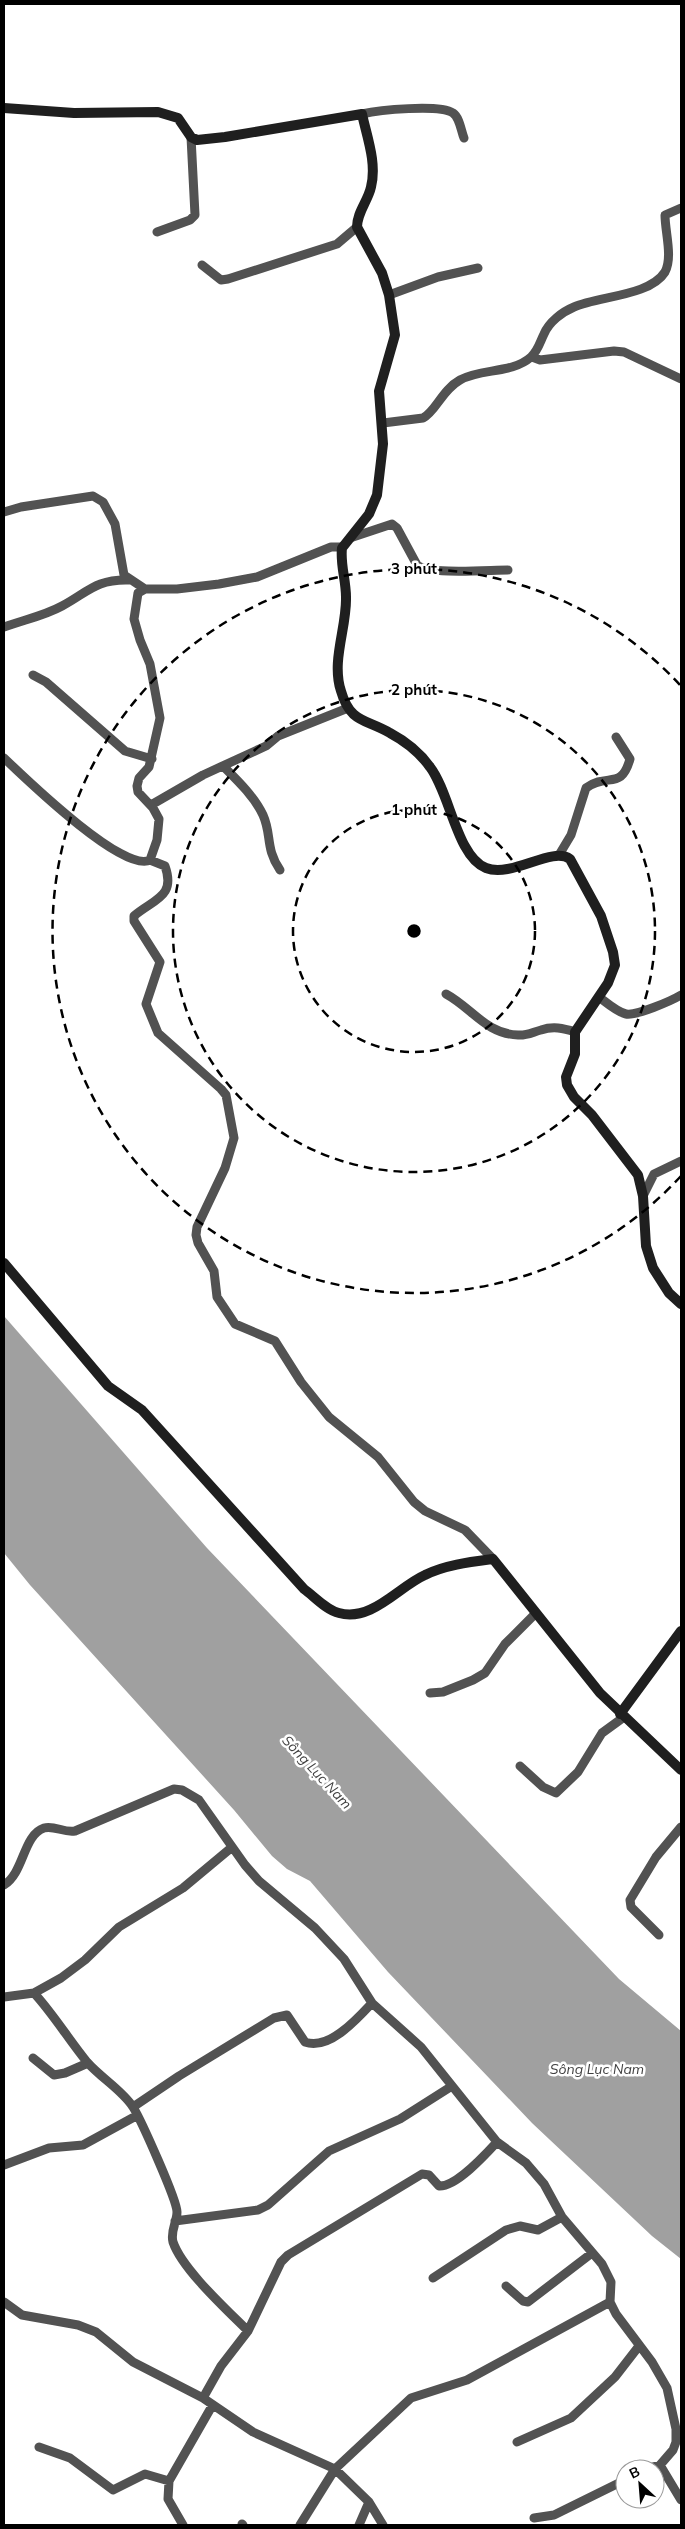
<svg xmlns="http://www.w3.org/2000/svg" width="685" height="2529" viewBox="0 0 685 2529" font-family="Mulish,sans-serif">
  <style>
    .water { fill: #a0a0a0 }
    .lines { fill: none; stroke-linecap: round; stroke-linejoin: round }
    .street { stroke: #525252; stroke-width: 9 }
    .secondary { stroke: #1f1f1f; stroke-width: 10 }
    .ring { fill: none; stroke: #000; stroke-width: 2.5; stroke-dasharray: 9 6 }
    .labels { text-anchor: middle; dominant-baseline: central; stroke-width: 5; stroke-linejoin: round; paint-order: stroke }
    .water-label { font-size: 14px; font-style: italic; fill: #414141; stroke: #fff }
    .centre { fill: #000; stroke: #fff; stroke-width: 2.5 }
    .ring-label { font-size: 15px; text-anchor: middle; font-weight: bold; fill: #000; stroke: #fff; stroke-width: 5; stroke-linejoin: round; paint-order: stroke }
  </style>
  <rect width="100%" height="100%" fill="#fff"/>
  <path class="water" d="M4 1316 207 1548 619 1979 681 2031V2259L652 2236 532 2123 388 1972 310 1881 287 1869 272 1856 234 1810 30 1585 4 1553Z"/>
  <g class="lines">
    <path class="street" d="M362 114C379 110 439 104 453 113 460 118 461 131 464 138
      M157 232 190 220 195 215 191 137
      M202 265 221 280 228 279 337 244 357 227
      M389 295 438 277 478 268
      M532 357 540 360 614 351 624 352 681 379
      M383 423 423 418C436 411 442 390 460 380 481 368 512 374 531 357 538 351 540 342 544 334 549 322 562 312 574 307 599 296 650 296 665 272 673 257 665 232 665 215L681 208
      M4 512 21 507 93 496 103 502 115 524 124 575 145 589H177L219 584 257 577 331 547H342
      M350 538 392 524 397 528 417 565C430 575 488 570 508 570
      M4 627C23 620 44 616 62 606 88 592 96 579 129 580
      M33 675 46 682 125 751 152 759
      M4 758C25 778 124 874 150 860L157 840 159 819 153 808 138 792 137 786 139 778 149 767 160 718 150 664 140 640 134 619 138 593 145 589
      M223 766C237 780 254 796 263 815 272 835 265 848 280 870
      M151 805 203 775 266 746 278 736 348 708
      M559 855 571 835 586 788C608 772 621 791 630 759L616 737
      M150 860 165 866C176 897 154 899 134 916V921L160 962 146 1004 158 1033 221 1089 226 1095 234 1138 225 1168 197 1227 196 1235 198 1243 214 1271 217 1297 235 1324 275 1341 301 1382 329 1417 378 1457 414 1502 425 1511 465 1530 493 1559
      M446 994C472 1008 486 1034 518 1035 526 1036 533 1032 541 1030 553 1026 563 1028 575 1032
      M599 997C607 1003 617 1012 626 1014 636 1016 671 1001 681 995
      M643 1196 654 1174 681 1161
      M430 1693 443 1692 473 1680 485 1673 505 1644 536 1613
      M520 1766 543 1787 556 1793 578 1772 602 1733 624 1717
      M4 1885C24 1873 23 1835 44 1828 54 1825 64 1833 75 1831L174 1789 182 1790 199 1800 245 1865 259 1881 315 1928 344 1959 372 2003 421 2047 497 2142 526 2163 544 2184 562 2217 602 2264 611 2282 610 2302 616 2314 652 2362 667 2388 676 2429V2442L673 2450 660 2465 681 2500
      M659 1935 631 1907 630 1900 656 1857 681 1827
      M34 1993C54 2015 69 2040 87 2062 101 2078 122 2090 133 2107 141 2120 177 2200 177 2212 177 2222 170 2231 173 2242 182 2269 227 2310 248 2331
      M4 1997 34 1993 61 1978 85 1960 119 1927 183 1888 231 1848
      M33 2058 54 2075 65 2073 88 2063
      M133 2107 179 2076 274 2018 287 2015 305 2042C329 2051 358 2018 372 2003
      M4 2165 49 2148 83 2145 136 2116
      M175 2221 258 2210 268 2205 329 2151 400 2119 452 2086
      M433 2278 506 2230 520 2226 538 2230 562 2217
      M506 2286 523 2301 528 2302 592 2253
      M4 2302 22 2315 78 2325 96 2332 133 2362 203 2398 253 2432 335 2469 369 2502 383 2525
      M203 2398 221 2366 248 2331 281 2262 288 2255 422 2174 429 2175 439 2186C456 2187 486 2154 497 2142
      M517 2442 571 2418 615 2377 639 2346
      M39 2447 70 2458 113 2490 145 2474 169 2481
      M645 2469 660 2465
      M534 2518 554 2515 625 2480
      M242 2524 243 2525
      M183 2525 168 2499 169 2481 212 2406
      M300 2525 335 2469 411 2398 467 2380 610 2302
      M359 2525 369 2502"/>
    <path class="secondary" d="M4 108 74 113 158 112 178 118 191 137 197 140 225 137 362 114C367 137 377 163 371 187 368 201 357 212 357 227L382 273 389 295 395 335 379 391 383 444 377 495 369 514 342 548C340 564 346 580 346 597 347 627 331 661 341 691 350 723 366 719 390 733 405 741 420 753 430 767 450 793 457 857 486 868 512 878 552 846 570 859L601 916 613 952 615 965 608 983 575 1032V1054L566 1077 567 1085 574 1097 592 1115 638 1175 643 1196 646 1246 653 1268 669 1293 681 1304
      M4 1263 108 1386 142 1410 304 1589C314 1596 326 1610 339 1613 372 1622 398 1587 425 1575 445 1565 470 1562 493 1559L600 1693 681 1770
      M620 1714 681 1631"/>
  </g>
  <g class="ring">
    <circle cx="414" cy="931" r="121"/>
    <circle cx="414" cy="931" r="241"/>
    <path d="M681 1176A362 362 0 1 1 681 686"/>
  </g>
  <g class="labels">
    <g class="water-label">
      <text transform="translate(317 1772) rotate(47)">Sông Lục Nam</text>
      <text x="597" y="2069">Sông Lục Nam</text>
    </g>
  </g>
  <circle cx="414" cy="931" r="8" class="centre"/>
  <g class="ring-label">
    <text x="414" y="574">3 phút</text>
    <text x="414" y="695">2 phút</text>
    <text x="414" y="815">1 phút</text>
  </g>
  <rect width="685" height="2529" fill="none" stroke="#000000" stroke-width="10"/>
  <g transform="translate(640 2484) rotate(334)"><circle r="24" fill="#ffffff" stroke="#999999"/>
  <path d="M0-4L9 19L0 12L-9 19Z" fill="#000000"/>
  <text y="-8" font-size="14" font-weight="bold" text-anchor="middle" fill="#000000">B</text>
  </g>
</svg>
